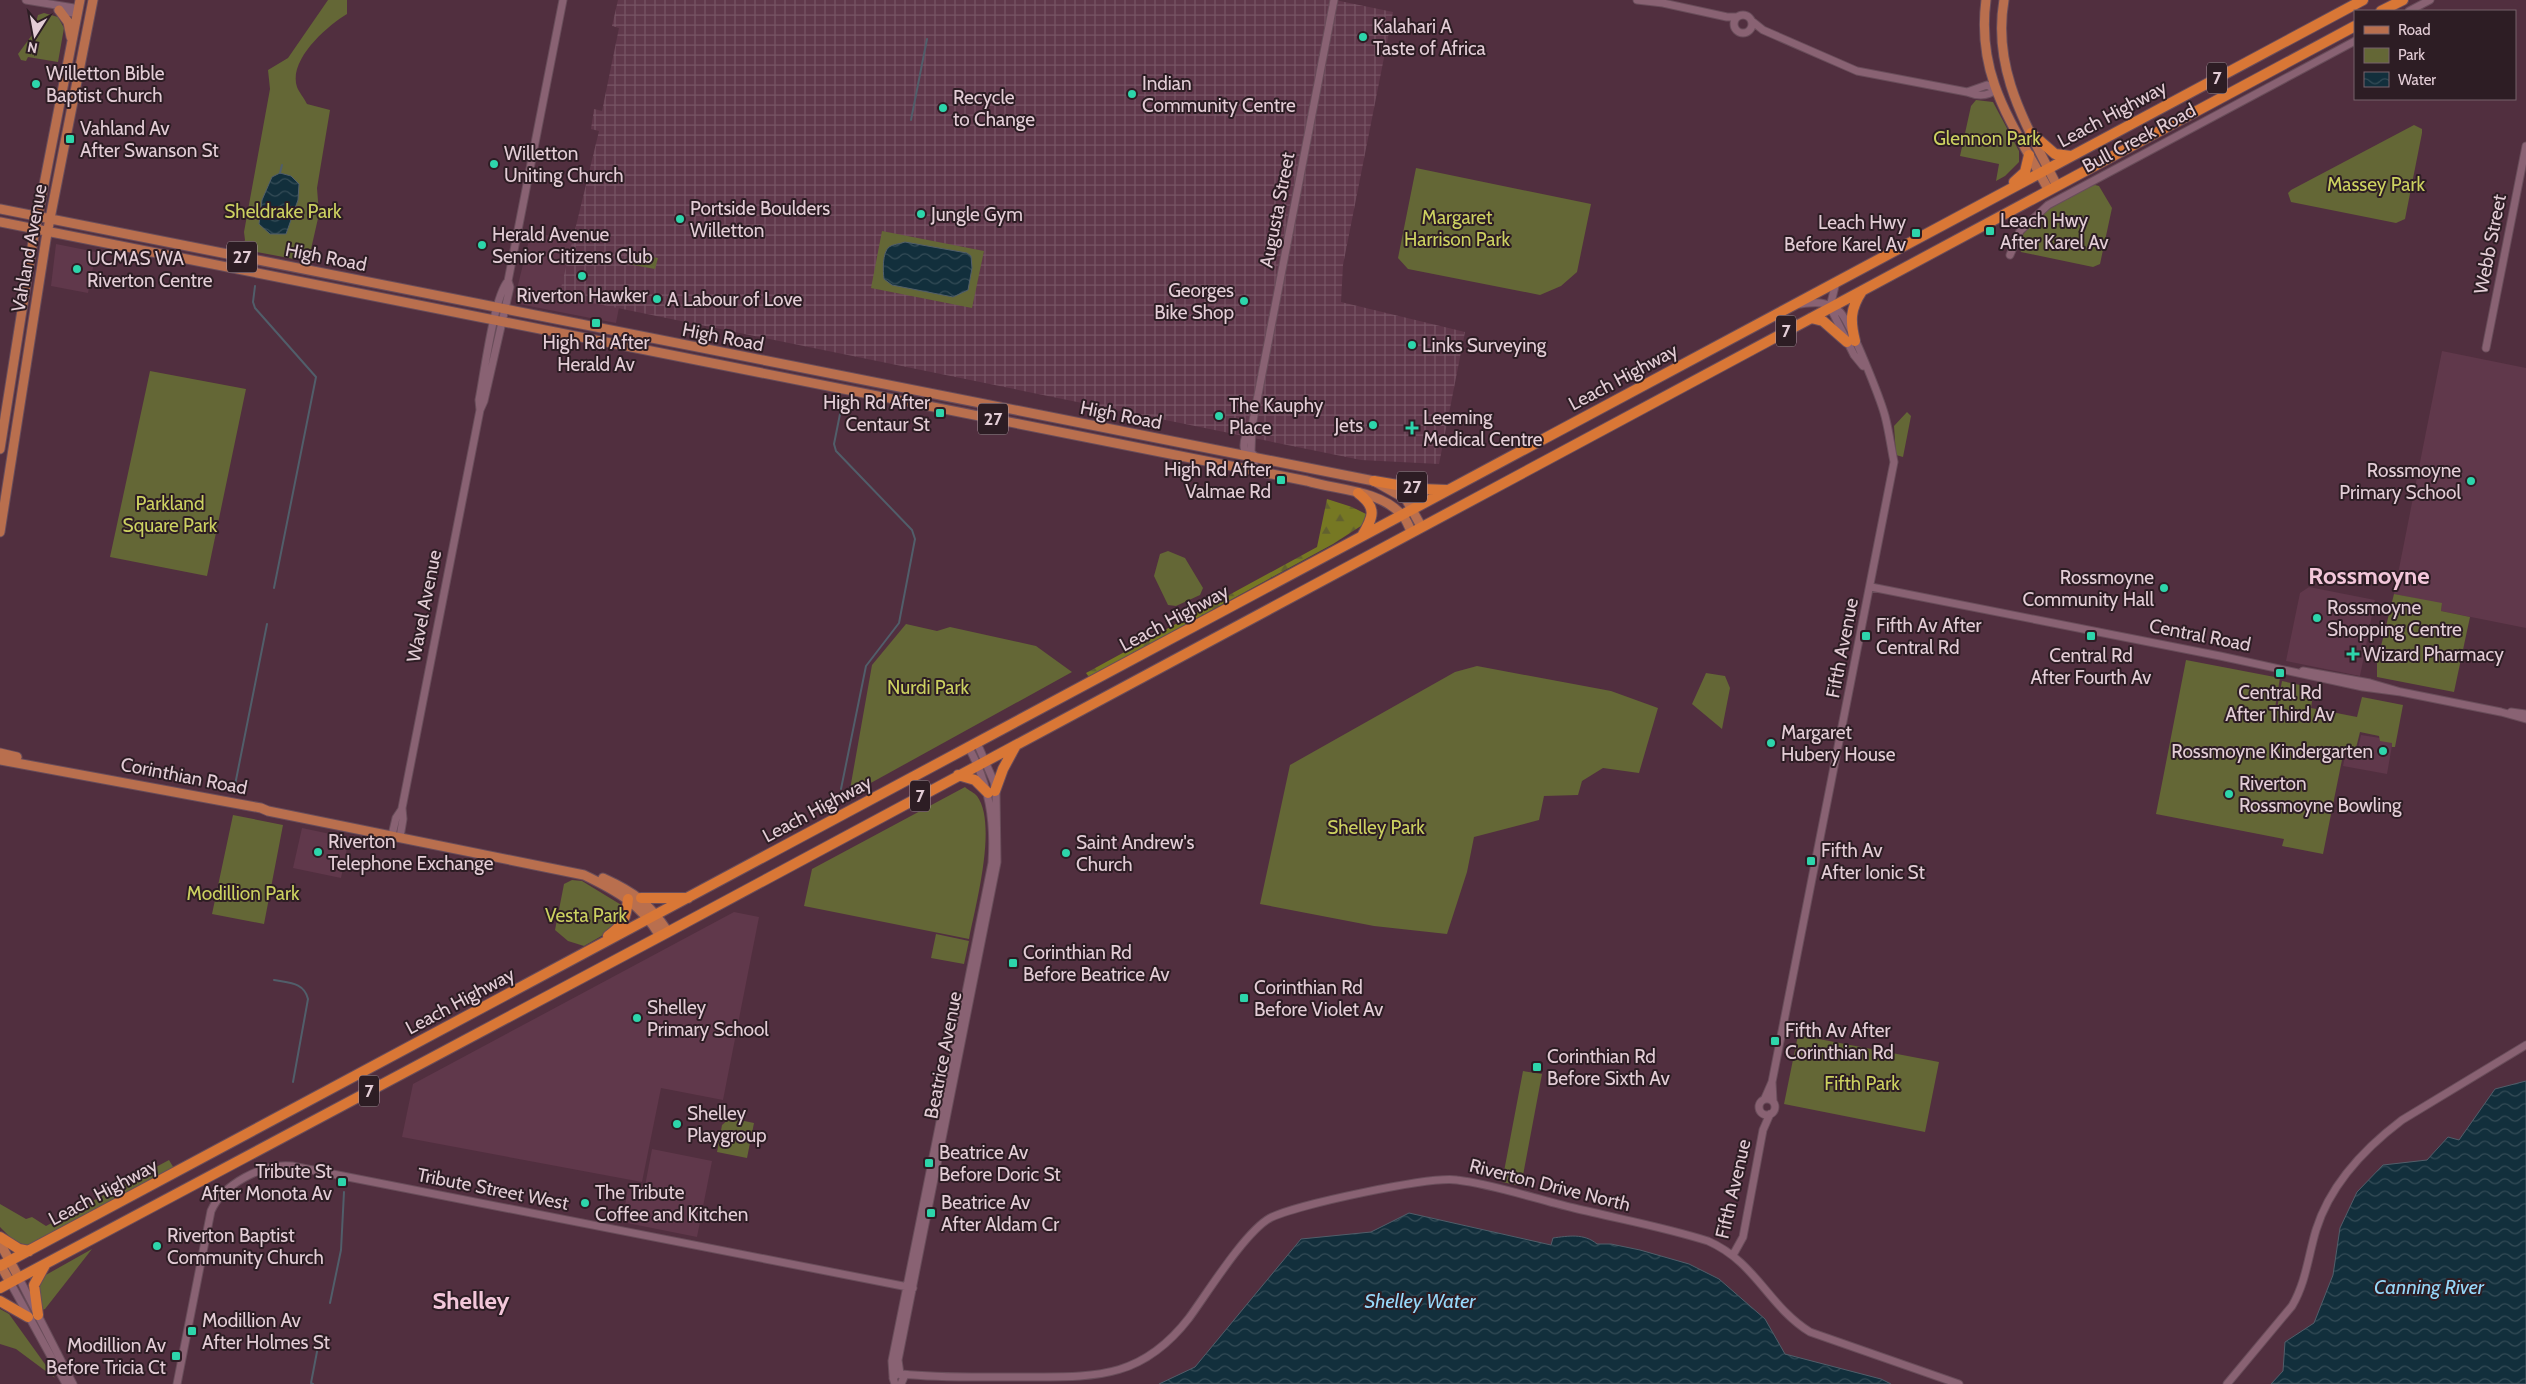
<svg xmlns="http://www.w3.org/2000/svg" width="2526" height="1384" viewBox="0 0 2526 1384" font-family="Cabin,sans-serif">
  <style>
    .built { fill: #60384b }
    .industrial { fill: url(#industrial-grid) }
    .green { fill: #646736 }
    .forest { fill: url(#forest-firs) }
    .water { fill: url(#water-waves); stroke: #515e6a }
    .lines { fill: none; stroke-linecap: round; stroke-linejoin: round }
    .stream { stroke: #515e6a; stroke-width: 2 }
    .minor-casing { stroke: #694d5a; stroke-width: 9 }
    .major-casing { stroke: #694d5a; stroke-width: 11 }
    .highway-casing { stroke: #694d5a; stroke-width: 12 }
    .minor { stroke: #896273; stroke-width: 7 }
    .major { stroke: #b96f4e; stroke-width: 9 }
    .highway { stroke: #d97736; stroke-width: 10 }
    .poi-dot { fill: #2dd5ab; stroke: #2d1d24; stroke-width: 2 }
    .labels { text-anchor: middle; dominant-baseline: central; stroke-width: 4; stroke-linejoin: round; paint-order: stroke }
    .shield { fill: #2d1d24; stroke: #ac98a1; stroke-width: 1 }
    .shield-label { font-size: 18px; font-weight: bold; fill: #e3cdd6 }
    .poi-label { font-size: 19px; fill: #e3cdd6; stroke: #2d1d24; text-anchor: start }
    .street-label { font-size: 19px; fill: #e3cdd6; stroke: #2d1d24 }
    .park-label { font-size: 19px; fill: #ccd160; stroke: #2d1d24 }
    .water-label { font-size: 20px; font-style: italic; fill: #96d8fa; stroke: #2d1d24 }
    .district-label { font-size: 24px; font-weight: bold; fill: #f3c7da; stroke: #2d1d24 }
  </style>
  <defs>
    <pattern id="industrial-grid" width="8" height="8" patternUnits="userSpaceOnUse" patternTransform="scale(1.25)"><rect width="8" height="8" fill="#60384b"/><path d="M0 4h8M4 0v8" fill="none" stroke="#775464"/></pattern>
    <pattern id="forest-firs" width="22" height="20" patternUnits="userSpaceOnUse" patternTransform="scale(1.25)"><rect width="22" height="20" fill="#767823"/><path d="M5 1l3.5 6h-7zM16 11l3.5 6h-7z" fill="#62612f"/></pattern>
    <pattern id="water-waves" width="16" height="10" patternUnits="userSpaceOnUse" patternTransform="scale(1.25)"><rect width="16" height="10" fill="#122f3c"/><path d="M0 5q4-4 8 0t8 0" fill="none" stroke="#344c57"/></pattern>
  </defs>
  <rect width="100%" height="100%" fill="#512f3f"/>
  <path class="built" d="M531 232 630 251 616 323 519 304 515 297Z
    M56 244 96 252 88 293 51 286Z
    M2442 351 2526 368V628L2441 611 2442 604 2394 594Z
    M2309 587 2375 600 2360 676 2286 661 2300 593Z
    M2361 735 2393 740 2387 774 2343 766 2346 751 2357 753Z
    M302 828 349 838 341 878 293 868Z
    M734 912 759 917 723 1100 661 1088 642 1182 402 1137 413 1084Z
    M652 1149 712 1161 697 1237 622 1222 629 1183 645 1186Z"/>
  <path class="industrial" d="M618 0H1335L1393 12 1343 265 1341 302 1465 332 1439 464 1361 460 559 296 599 131 591 129 594 109 602 111 619 28 612 26Z"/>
  <path class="green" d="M328 0H347V14C327 26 288 60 297 87 299 92 304 98 307 104L330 110 317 188 319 214 309 258 294 259 241 249 245 240 244 232 270 89 268 70 288 58Z
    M44 13 58 17 64 28 58 62 28 57 26 61 21 60 18 54 32 35 38 15Z
    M1976 100 1993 102 2019 151V162L2005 176 1996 181 1999 164 1960 156 1971 106Z
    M2414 125 2422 129V133L2405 219 2396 223 2291 202 2288 193 2291 190Z
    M1416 168 1591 204 1577 272 1561 286 1540 295 1408 269 1398 258Z
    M2095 185 2099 186 2112 208 2100 264 2093 267 2021 252 2018 243C2027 222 2072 189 2095 185Z
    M882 231 984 251 972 308 871 288Z
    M631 253 658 258 655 269 628 264Z
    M150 371 246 389 207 576 110 557Z
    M1907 412 1911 416 1903 457 1896 455 1894 426Z
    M1168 551 1185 558 1203 588 1200 595 1176 606 1168 605 1154 576 1160 554Z
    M2394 594 2442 603 2441 611 2470 617 2454 692 2377 677V662Z
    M906 624 937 631 950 627 1036 646 1072 672 849 795 872 665Z
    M2186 660 2280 678 2274 714H2276L2282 681 2314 688 2311 708 2357 717 2362 697 2403 705 2395 747H2392V743L2380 741 2379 736 2360 732 2355 752 2344 750 2323 854 2282 846 2284 839 2156 814Z
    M1477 666 1611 691 1658 708 1639 773 1603 768 1582 781 1578 795 1544 796 1539 820 1474 837 1467 872 1447 934 1374 926 1260 904 1290 765 1455 672Z
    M1706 673 1725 676 1730 688 1722 729 1692 704Z
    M965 787C968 790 975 793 977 796 998 824 975 907 969 939L804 906 812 869Z
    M233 815 283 825 264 924 212 914Z
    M572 880 582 881 623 906 617 927 584 946 568 941 555 930 564 884Z
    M936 934 969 941 964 964 931 958Z
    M1798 1035 1939 1062 1925 1132 1784 1104Z
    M1523 1071 1542 1074 1521 1186 1502 1182Z
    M730 1118 754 1123 747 1158 717 1152 722 1125Z
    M169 1160 175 1170 29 1247 13 1240 0 1227V1204L26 1219 32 1217 46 1226Z
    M92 1249 45 1309 42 1310C38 1297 37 1287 44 1276Z
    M0 1309 9 1314 55 1378 16 1349 0 1344Z"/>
  <path class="forest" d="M1327 499 1352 507 1366 514 1364 524 1333 544 1089 677 1086 673 1317 547Z"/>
  <path class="water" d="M280 173 291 176 299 184 298 200 286 234H270L259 224 262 200 272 177Z
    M905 242 967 253 971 256 972 268 968 290 953 297 892 285 884 279C883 271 882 253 889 247 893 244 900 244 905 242Z
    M2526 1081V1384H2271L2283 1371 2285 1342 2314 1323 2333 1275 2340 1228 2357 1192 2383 1165 2427 1160 2448 1137 2459 1140 2495 1089Z
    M1409 1213 1551 1245 1553 1238C1568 1236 1584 1233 1597 1244H1611L1640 1250 1689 1264 1719 1279 1765 1319 1785 1354 1881 1379 1891 1384H1159L1195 1367 1301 1239 1371 1232Z"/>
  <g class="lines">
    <path class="stream" d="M911 120 927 39
      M280 173 282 165
      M255 286 253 302 255 308 316 377 274 588
      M235 785 267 624
      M841 789 866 666 899 623 915 539 912 530 836 451 834 444 842 404
      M274 980C289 983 304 982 308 999L293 1082
      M330 1303 341 1250 344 1192
      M313 1384 311 1383 320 1336"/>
    <g class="minor-casing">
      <path id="minor" d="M26 0 74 8
        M1637 0 1663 3 1727 17H1737
        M58 10 73 13
        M2409 11 2430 0
        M1734 24a9 9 0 1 1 18 0a9 9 0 1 1-18 0Z
        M1753 22 1763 30 1857 71 1967 92C1977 96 1986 97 1996 90L1987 85 1967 92
        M2010 255 2020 231 2048 205 2355 41
        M1836 282 1830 307 1854 355 1863 366
        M2486 348 2526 146
        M480 410 484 401 510 287 508 281 563 0
        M1252 426C1238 444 1243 457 1261 471
        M1257 459 1251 452 1252 426 1334 0
        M1871 587 2220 656 2363 687 2401 692
        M2303 671 2370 683 2401 692 2501 712 2526 719
        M2511 712 2526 714
        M392 835 396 818 402 809
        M400 837 403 819 402 808 480 410 479 400C484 375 494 296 508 281
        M1772 1082 1773 1101
        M1765 1098 1772 1082 1894 462C1891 447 1889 431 1885 416 1881 401 1849 318 1839 311 1824 301 1817 302 1800 304
        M1759 1107a8 8 0 1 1 16 0a8 8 0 1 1-16 0Z
        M1733 1255 1743 1237 1763 1130 1770 1114
        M19 1278 73 1384
        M10 1282 66 1384
        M900 1374 898 1360 997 862 996 793 994 782 977 743
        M902 1374C938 1378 976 1377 1013 1377 1088 1376 1138 1384 1189 1318 1208 1292 1245 1232 1270 1218 1295 1205 1430 1176 1457 1180 1497 1185 1535 1199 1574 1208 1619 1219 1664 1227 1708 1241 1756 1262 1768 1306 1810 1332L1959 1384
        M893 1376 892 1361 992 863C995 820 989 785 969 748
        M177 1384 211 1211C223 1184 263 1163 292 1166L913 1288
        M895 1384 893 1378 898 1373 904 1377 901 1384
        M2227 1384 2292 1306C2306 1282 2308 1257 2316 1230 2330 1185 2365 1148 2402 1120L2526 1045"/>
    </g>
    <g class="major-casing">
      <path id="major" d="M1986 0C1976 78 2013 124 2048 189
        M2004 0C1992 70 2026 124 2056 184
        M59 10 68 22 71 37
        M0 209 1374 481 1406 499 1421 526
        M0 222 1307 481C1336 490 1379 490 1401 514 1406 518 1408 525 1411 531
        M0 449 33 241 80 0
        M0 532 46 239 93 0
        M0 753 17 757
        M0 760 261 808 268 811 584 875C617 891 641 904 660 936
        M603 878C634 892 649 903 668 932
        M0 1243 19 1278
        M0 1264 10 1282"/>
    </g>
    <g class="highway-casing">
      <path id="highway" d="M2381 11 2403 0
        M2031 133 2055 154 2071 156
        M2014 182 2025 172 2029 155
        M1811 318 1823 321 1847 342
        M1855 341C1850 321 1850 309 1862 291
        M1374 481 1421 489 1447 490
        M1358 493C1378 508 1373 517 1362 536
        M958 775 975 780 988 793
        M995 791 1003 769 1016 745
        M641 898H688
        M608 936C624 924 626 919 628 899
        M0 1237 19 1249 29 1251
        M0 1266 2363 0
        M0 1288 668 932 2355 26
        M0 1301 28 1317
        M38 1315 34 1285 45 1265"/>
    </g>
    <use href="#minor" class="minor"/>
    <use href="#major" class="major"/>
    <use href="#highway" class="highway"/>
  </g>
  <g class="poi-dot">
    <circle cx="1363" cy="37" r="5"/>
    <circle cx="36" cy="84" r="5"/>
    <circle cx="1132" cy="94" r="5"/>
    <circle cx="943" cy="108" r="5"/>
    <rect x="65" y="134" width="10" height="10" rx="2.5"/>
    <circle cx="494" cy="164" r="5"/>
    <circle cx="921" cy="214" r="5"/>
    <circle cx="680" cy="219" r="5"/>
    <rect x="1985" y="226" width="10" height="10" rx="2.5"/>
    <rect x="1911" y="228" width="10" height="10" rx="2.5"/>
    <circle cx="482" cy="245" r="5"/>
    <circle cx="77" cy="269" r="5"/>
    <circle cx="582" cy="276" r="5"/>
    <circle cx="657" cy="299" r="5"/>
    <circle cx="1244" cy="301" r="5"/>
    <rect x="591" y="318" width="10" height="10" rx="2.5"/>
    <circle cx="1412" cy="345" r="5"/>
    <rect x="935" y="408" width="10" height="10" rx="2.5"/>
    <circle cx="1219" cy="416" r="5"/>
    <circle cx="1373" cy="425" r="5"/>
    <path d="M1409.5 420.5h5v5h5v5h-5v5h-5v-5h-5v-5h5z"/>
    <rect x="1276" y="475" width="10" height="10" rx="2.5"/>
    <circle cx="2471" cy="481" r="5"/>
    <circle cx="2164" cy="588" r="5"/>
    <circle cx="2317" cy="618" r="5"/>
    <rect x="1861" y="631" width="10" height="10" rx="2.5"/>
    <rect x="2086" y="631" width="10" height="10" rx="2.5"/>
    <path d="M2350.5 646.5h5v5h5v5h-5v5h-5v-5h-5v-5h5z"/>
    <rect x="2275" y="668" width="10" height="10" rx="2.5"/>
    <circle cx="1771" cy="743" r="5"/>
    <circle cx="2383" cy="751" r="5"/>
    <circle cx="2229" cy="794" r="5"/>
    <circle cx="318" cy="852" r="5"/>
    <circle cx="1066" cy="853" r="5"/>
    <rect x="1806" y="856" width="10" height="10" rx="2.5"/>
    <rect x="1008" y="958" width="10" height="10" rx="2.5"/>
    <rect x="1239" y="993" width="10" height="10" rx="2.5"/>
    <circle cx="637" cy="1018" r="5"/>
    <rect x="1770" y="1036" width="10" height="10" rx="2.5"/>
    <rect x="1532" y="1062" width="10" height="10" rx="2.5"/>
    <circle cx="677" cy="1124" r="5"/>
    <rect x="924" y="1158" width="10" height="10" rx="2.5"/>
    <rect x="337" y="1177" width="10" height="10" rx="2.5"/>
    <circle cx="585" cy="1203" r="5"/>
    <rect x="926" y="1208" width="10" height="10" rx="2.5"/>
    <circle cx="157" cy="1246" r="5"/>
    <rect x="187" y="1326" width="10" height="10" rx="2.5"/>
    <rect x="171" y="1351" width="10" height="10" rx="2.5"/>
  </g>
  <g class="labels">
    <g class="shield">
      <rect x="2207" y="62.5" width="20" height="31" rx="4"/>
      <rect x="227" y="241.5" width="30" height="31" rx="4"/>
      <rect x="1776" y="315.5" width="20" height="31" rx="4"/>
      <rect x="978" y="403.5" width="30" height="31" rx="4"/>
      <rect x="1397" y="471.5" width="30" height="31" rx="4"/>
      <rect x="910" y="780.5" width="20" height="31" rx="4"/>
      <rect x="359" y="1075.5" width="20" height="31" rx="4"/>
    </g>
    <g class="shield-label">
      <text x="2217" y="78">7</text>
      <text x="242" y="257">27</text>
      <text x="1786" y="331">7</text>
      <text x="993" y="419">27</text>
      <text x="1412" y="487">27</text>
      <text x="920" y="796">7</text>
      <text x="369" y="1091">7</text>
    </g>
    <g class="poi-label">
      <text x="1373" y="26">Kalahari A<tspan x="1373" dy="22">Taste of Africa</tspan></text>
      <text x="46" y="73">Willetton Bible<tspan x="46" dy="22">Baptist Church</tspan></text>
      <text x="1142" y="83">Indian<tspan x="1142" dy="22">Community Centre</tspan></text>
      <text x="953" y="97">Recycle<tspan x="953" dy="22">to Change</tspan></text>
      <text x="80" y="128">Vahland Av<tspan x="80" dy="22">After Swanson St</tspan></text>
      <text x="504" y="153">Willetton<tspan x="504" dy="22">Uniting Church</tspan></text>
      <text x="690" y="208">Portside Boulders<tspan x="690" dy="22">Willetton</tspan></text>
      <text x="931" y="214">Jungle Gym</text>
      <text x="2000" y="220">Leach Hwy<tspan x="2000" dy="22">After Karel Av</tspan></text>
      <text x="1906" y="222" text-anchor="end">Leach Hwy<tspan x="1906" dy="22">Before Karel Av</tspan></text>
      <text x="492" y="234">Herald Avenue<tspan x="492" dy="22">Senior Citizens Club</tspan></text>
      <text x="87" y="258">UCMAS WA<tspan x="87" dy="22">Riverton Centre</tspan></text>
      <text x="1234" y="290" text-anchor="end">Georges<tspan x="1234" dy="22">Bike Shop</tspan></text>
      <text x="582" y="295" text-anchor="middle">Riverton Hawker</text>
      <text x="667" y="299">A Labour of Love</text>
      <text x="596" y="342" text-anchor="middle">High Rd After<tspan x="596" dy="22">Herald Av</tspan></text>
      <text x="1422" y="345">Links Surveying</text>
      <text x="930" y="402" text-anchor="end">High Rd After<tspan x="930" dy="22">Centaur St</tspan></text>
      <text x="1229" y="405">The Kauphy<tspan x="1229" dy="22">Place</tspan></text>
      <text x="1423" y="417">Leeming<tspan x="1423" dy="22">Medical Centre</tspan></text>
      <text x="1363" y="425" text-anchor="end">Jets</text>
      <text x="1271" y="469" text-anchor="end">High Rd After<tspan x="1271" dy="22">Valmae Rd</tspan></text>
      <text x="2461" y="470" text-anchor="end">Rossmoyne<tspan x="2461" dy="22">Primary School</tspan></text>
      <text x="2154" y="577" text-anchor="end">Rossmoyne<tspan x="2154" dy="22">Community Hall</tspan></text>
      <text x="2327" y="607">Rossmoyne<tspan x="2327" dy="22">Shopping Centre</tspan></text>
      <text x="1876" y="625">Fifth Av After<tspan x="1876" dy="22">Central Rd</tspan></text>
      <text x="2363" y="654">Wizard Pharmacy</text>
      <text x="2091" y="655" text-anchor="middle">Central Rd<tspan x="2091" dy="22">After Fourth Av</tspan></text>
      <text x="2280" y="692" text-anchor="middle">Central Rd<tspan x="2280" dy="22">After Third Av</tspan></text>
      <text x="1781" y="732">Margaret<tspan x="1781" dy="22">Hubery House</tspan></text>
      <text x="2373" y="751" text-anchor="end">Rossmoyne Kindergarten</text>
      <text x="2239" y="783">Riverton<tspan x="2239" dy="22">Rossmoyne Bowling</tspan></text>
      <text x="328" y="841">Riverton<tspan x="328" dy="22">Telephone Exchange</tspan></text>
      <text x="1076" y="842">Saint Andrew's<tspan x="1076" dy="22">Church</tspan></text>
      <text x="1821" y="850">Fifth Av<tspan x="1821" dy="22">After Ionic St</tspan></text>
      <text x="1023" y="952">Corinthian Rd<tspan x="1023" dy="22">Before Beatrice Av</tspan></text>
      <text x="1254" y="987">Corinthian Rd<tspan x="1254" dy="22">Before Violet Av</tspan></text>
      <text x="647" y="1007">Shelley<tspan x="647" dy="22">Primary School</tspan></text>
      <text x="1785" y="1030">Fifth Av After<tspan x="1785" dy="22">Corinthian Rd</tspan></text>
      <text x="1547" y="1056">Corinthian Rd<tspan x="1547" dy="22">Before Sixth Av</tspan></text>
      <text x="687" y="1113">Shelley<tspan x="687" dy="22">Playgroup</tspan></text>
      <text x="939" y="1152">Beatrice Av<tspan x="939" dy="22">Before Doric St</tspan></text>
      <text x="332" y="1171" text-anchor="end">Tribute St<tspan x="332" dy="22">After Monota Av</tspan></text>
      <text x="595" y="1192">The Tribute<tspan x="595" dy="22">Coffee and Kitchen</tspan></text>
      <text x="941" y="1202">Beatrice Av<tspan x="941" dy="22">After Aldam Cr</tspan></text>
      <text x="167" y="1235">Riverton Baptist<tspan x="167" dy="22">Community Church</tspan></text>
      <text x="202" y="1320">Modillion Av<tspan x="202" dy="22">After Holmes St</tspan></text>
      <text x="166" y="1345" text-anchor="end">Modillion Av<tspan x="166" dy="22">Before Tricia Ct</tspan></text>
    </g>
    <g class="street-label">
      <text transform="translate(2112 114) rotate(-28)">Leach Highway</text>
      <text transform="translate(2139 138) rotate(-28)">Bull Creek Road</text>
      <text transform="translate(1277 210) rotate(-79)">Augusta Street</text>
      <text transform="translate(2490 244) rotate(-79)">Webb Street</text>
      <text transform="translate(29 248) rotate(-80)">Vahland Avenue</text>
      <text transform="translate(326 257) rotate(11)">High Road</text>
      <text transform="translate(723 337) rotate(11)">High Road</text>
      <text transform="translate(1623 377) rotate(-28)">Leach Highway</text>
      <text transform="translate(1121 415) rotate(11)">High Road</text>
      <text transform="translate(424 606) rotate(-79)">Wavel Avenue</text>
      <text transform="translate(1174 618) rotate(-28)">Leach Highway</text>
      <text transform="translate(2200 635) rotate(11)">Central Road</text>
      <text transform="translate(1842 648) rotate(-79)">Fifth Avenue</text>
      <text transform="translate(184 776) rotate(11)">Corinthian Road</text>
      <text transform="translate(817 809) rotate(-28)">Leach Highway</text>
      <text transform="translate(460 1001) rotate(-28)">Leach Highway</text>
      <text transform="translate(943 1055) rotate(-79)">Beatrice Avenue</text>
      <text transform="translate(1550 1185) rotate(14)">Riverton Drive North</text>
      <text transform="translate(493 1189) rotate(11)">Tribute Street West</text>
      <text transform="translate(1733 1189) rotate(-77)">Fifth Avenue</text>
      <text transform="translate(103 1192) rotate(-28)">Leach Highway</text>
    </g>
    <g class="park-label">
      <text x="1987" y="138">Glennon Park</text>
      <text x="2376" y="184">Massey Park</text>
      <text x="283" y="211">Sheldrake Park</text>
      <text x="1457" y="217">Margaret<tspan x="1457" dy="22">Harrison Park</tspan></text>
      <text x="170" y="503">Parkland<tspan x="170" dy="22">Square Park</tspan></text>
      <text x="928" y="687">Nurdi Park</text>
      <text x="1376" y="827">Shelley Park</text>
      <text x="243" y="893">Modillion Park</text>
      <text x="586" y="915">Vesta Park</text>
      <text x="1862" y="1083">Fifth Park</text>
    </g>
    <g class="water-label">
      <text x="2429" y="1287">Canning River</text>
      <text x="1420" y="1301">Shelley Water</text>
    </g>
    <g class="district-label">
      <text x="2369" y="575">Rossmoyne</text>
      <text x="471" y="1300">Shelley</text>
    </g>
  </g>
  <rect x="2354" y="10" width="162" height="90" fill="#2d1d24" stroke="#76636b"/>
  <rect x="2364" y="26" width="25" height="8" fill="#b96f4e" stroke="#76636b"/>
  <text x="2398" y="35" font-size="15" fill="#e3cdd6">Road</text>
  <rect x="2364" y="48" width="25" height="15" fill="#646736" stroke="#76636b"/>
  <text x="2398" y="60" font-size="15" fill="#e3cdd6">Park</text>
  <rect x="2364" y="72" width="25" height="15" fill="url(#water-waves)" stroke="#76636b"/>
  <text x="2398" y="85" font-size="15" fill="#e3cdd6">Water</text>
  <g transform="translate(35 35) rotate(191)" stroke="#2d1d24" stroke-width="4" paint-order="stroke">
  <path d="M0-4L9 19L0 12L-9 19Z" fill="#e3cdd6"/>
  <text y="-8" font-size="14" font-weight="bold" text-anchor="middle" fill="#e3cdd6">N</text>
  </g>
</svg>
